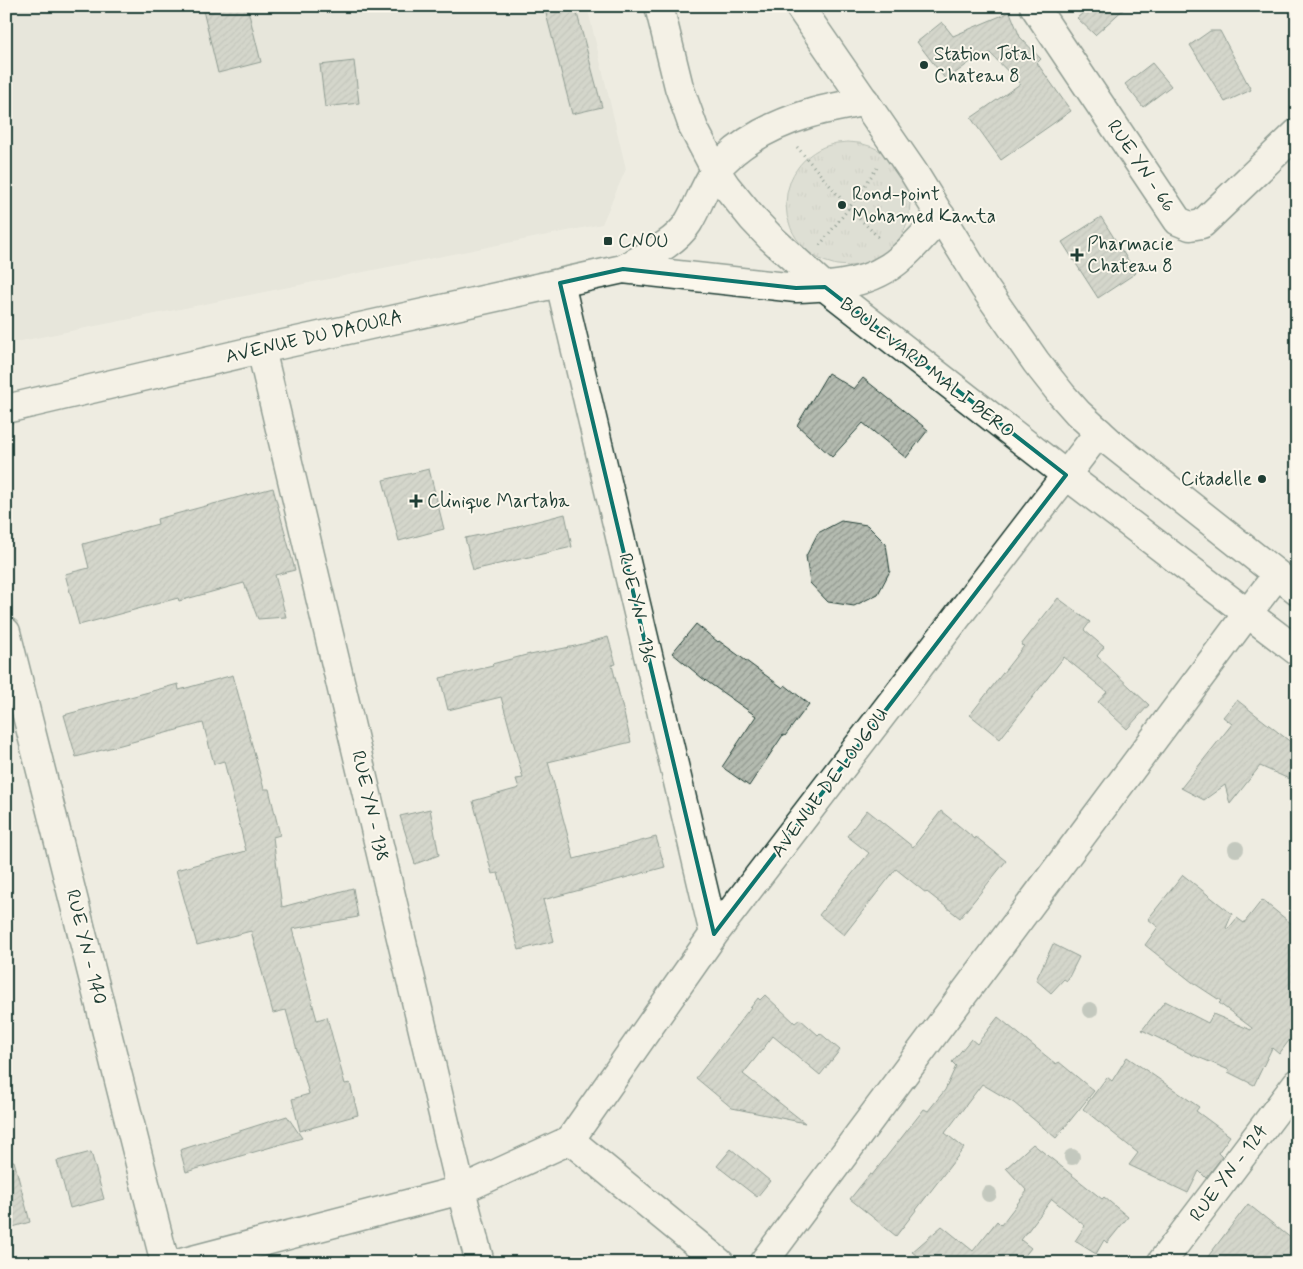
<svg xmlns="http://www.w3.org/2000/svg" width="1303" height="1269" viewBox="0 0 1303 1269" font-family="Mynerve,sans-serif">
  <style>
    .built { fill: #ddddd2 }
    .grass { fill: url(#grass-tufts); stroke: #75867c }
    .building { fill: url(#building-hatch); stroke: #1f3d34 }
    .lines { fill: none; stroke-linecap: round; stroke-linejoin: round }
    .minor-casing { stroke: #1f3d34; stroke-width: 31 }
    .tertiary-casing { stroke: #1f3d34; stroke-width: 31 }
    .primary-casing { stroke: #1f3d34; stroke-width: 31 }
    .path { stroke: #1f3d34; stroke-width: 3; stroke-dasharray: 1 4; stroke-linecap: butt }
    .minor { stroke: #fbf7ec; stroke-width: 28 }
    .tertiary { stroke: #fbf7ec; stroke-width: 28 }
    .primary { stroke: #fbf7ec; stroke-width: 28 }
    .tree { fill: #8f9c92 }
    .marked { fill: none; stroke: #0f766e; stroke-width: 4; stroke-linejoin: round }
    .poi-dot { fill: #1f3d34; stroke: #fbf7ec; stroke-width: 2 }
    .labels { text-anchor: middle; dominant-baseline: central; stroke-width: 4; stroke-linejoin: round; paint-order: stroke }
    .poi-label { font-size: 19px; fill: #1f3d34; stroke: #fbf7ec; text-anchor: start }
    .street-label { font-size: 19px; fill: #1f3d34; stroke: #fbf7ec }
  </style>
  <defs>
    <pattern id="grass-tufts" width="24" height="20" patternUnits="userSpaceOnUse" patternTransform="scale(1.25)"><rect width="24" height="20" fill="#cbcfc4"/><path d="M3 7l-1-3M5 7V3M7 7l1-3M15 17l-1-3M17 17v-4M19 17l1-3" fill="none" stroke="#aeb3a9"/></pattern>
    <pattern id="building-hatch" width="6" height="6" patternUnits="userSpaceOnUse" patternTransform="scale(1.25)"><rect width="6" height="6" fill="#b4bbb0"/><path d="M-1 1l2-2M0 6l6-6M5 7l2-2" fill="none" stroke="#929990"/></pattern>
  </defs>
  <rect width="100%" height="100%" fill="#eeece1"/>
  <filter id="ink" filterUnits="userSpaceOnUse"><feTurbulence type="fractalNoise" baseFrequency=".02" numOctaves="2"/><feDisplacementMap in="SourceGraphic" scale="10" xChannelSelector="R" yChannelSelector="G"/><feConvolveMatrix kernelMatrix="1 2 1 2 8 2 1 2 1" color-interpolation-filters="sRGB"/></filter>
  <g filter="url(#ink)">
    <path class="built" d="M6 6H587L626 169 602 224 6 344Z"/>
    <path class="grass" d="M786 204a62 62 0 1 1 124 0a62 62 0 1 1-124 0Z"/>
    <path class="building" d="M202 6H247L261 62 218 73Z
      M544 6H575L602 107 572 114Z
      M1091 6H1127L1095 35 1077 18Z
      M1010 12 1020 37 1041 59 1037 63 1071 111 1001 160 971 118 1020 84 990 53 973 60 946 80 917 42 942 22 953 36Z
      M1210 31H1220L1251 90 1225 102 1190 45Z
      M354 61 359 103 325 107 320 65Z
      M1152 63 1171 86 1143 107 1125 84Z
      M1101 217 1136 273 1098 298 1062 242Z
      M828 373 854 389 863 378 928 430 906 458 863 423 832 457 797 425Z
      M429 469 444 529 399 541 383 480Z
      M273 488 295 570 275 575 286 617 258 619 244 583 179 601 178 598 79 625 65 574 89 568 83 544 158 524 157 519Z
      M565 514 572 547 473 570 465 538 518 527V526Z
      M841 521 867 525 886 544 890 571 878 594 854 606 828 602 810 583 806 556 818 533Z
      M1058 598 1090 622 1084 630 1104 647 1097 656 1149 705 1127 729 1098 702 1107 692 1064 657 1000 739 970 715 1024 646 1021 645Z
      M696 624 718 642 719 641 783 688 785 685 809 704 785 736 783 735 749 786 722 767 756 716 702 678 672 653Z
      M608 637 616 664 612 665 631 742 548 762 574 859 656 837 665 867 543 900 554 941 519 950 498 873 492 874 473 801 519 788 516 779 523 778 501 697 448 710 440 678 493 666 492 664 530 654V655L575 646Z
      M233 675 264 789H269L280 835 273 837 282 907 353 888 358 917 292 929 317 1020 327 1017 345 1084 350 1083 358 1115 300 1131 292 1099 309 1094 286 1010 273 1013 251 931 197 945 176 870 246 851 224 761 214 764 203 723 76 757 64 715 178 684 179 690Z
      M1237 700 1297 747V760L1289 779 1260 766 1230 804 1225 785 1204 800 1181 788 1232 724 1223 717Z
      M430 809 439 855 415 864 400 816Z
      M867 810 913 847 941 811 975 839 976 837 1006 861 960 918 927 892 926 893 896 869 844 935 819 915 869 853 847 836Z
      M1183 875 1232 914 1226 928 1228 929 1237 918 1244 923 1262 900 1297 928V1030L1279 1054 1272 1048 1254 1085 1228 1072 1229 1070 1193 1055 1142 1030 1165 1001 1208 1023 1213 1014 1251 1030 1252 1028 1219 1003 1221 1001 1192 982 1145 945 1158 927 1148 919Z
      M1053 944 1079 957 1067 981 1064 979 1051 993 1036 980Z
      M765 995 795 1023 800 1019 818 1035 820 1033 840 1050 820 1075 773 1036 743 1074 805 1123 732 1108 696 1078 758 998 760 1000Z
      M998 1017 1056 1064 1059 1062 1094 1091 1056 1138 1014 1103 982 1084 945 1133 964 1148 896 1236 850 1199 870 1174 872 1175 924 1109 928 1111 945 1090 956 1066 952 1062 971 1039 977 1044Z
      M1127 1057 1199 1107 1196 1111 1230 1136 1218 1153 1222 1157 1206 1178 1199 1171 1188 1193 1129 1165 1138 1153 1083 1109 1107 1077 1112 1081Z
      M287 1116 302 1138 186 1172 180 1150Z
      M1033 1144 1102 1199 1104 1197 1128 1217 1107 1243 1104 1240 1096 1254 1075 1241 1085 1226 1052 1199 1021 1240 1031 1248 1019 1263H926L912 1252 942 1226 973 1251 997 1221 1001 1225 1027 1191 1006 1168Z
      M731 1149 770 1181 757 1197 717 1166Z
      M91 1152 104 1199 70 1208 57 1161Z
      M14 1161 30 1222 6 1229V1162Z
      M1248 1204 1297 1243V1263H1203Z"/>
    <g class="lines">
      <g class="minor-casing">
        <path id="minor" d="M1034 6 1178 221 1190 226 1202 224 1297 133
          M560 283 714 934
          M261 349 461 1190 480 1263
          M6 632 165 1263
          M570 1140 714 934 1099 432
          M181 1263 461 1190 570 1140 720 1263
          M763 1263 1247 614 1277 575
          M1161 1263 1297 1083"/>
      </g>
      <g class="tertiary-casing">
        <path id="tertiary" d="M623 269 796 288C833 287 872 284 901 258 916 245 928 230 941 216
          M6 409 261 349 623 269C644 257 675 244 688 223 701 202 707 176 725 160 747 138 779 123 808 114 827 108 846 106 865 101"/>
      </g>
      <g class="primary-casing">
        <path id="primary" d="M659 6 679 87 694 129 716 171 726 186 752 218 771 238 825 287 1066 475 1297 651
          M799 6 914 173 984 287 1036 362 1062 395 1078 413 1111 443 1297 590"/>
      </g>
      <path class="path" d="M797 147 849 208 880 239
        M820 245 849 208 877 168"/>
      <use href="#minor" class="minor"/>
      <use href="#tertiary" class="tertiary"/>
      <use href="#primary" class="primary"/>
    </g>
    <g class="tree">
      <circle cx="1236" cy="849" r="8"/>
      <circle cx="1090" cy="1010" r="8"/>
      <circle cx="1072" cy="1157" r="8"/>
      <circle cx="989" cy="1194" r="8"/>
    </g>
  </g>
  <path d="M0 0H1303V1269H0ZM623 269 796 288 825 287 1066 475 714 934 560 283Z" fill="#eeece1" fill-opacity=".55" fill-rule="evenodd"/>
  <path class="marked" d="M623 269 796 288 825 287 1066 475 714 934 560 283Z"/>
  <g class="poi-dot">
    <circle cx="924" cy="65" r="5"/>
    <circle cx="842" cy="205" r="5"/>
    <rect x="603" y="236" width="10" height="10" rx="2.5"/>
    <path d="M1074.5 247.5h5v5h5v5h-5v5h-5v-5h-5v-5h5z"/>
    <circle cx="1262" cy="479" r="5"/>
    <path d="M413.5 493.5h5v5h5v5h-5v5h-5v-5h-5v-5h5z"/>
  </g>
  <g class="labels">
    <g class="poi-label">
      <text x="934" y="54">Station Total<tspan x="934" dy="22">Chateau 8</tspan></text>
      <text x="852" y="194">Rond-point<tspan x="852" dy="22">Mohamed Kanta</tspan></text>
      <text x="618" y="241">CNOU</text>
      <text x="1087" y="244">Pharmacie<tspan x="1087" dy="22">Chateau 8</tspan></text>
      <text x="1252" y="479" text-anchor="end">Citadelle</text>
      <text x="427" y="501">Clinique Martaba</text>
    </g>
    <g class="street-label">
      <text transform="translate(1141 166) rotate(56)">RUE YN - 66</text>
      <text transform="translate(314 337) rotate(-13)">AVENUE DU DAOURA</text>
      <text transform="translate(927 368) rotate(38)">BOULEVARD MALI BERO</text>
      <text transform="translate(637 608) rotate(77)">RUE YN - 136</text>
      <text transform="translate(830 783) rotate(-53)">AVENUE DE LOUGOU</text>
      <text transform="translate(370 806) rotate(77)">RUE YN - 138</text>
      <text transform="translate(86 947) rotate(76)">RUE YN - 140</text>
      <text transform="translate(1229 1173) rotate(-53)">RUE YN - 124</text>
    </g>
  </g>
  <rect width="1303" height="1269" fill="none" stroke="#fbf7ec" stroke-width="25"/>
  <rect x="12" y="12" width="1278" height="1244" fill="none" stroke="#1f3d34" stroke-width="2" filter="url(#ink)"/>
</svg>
